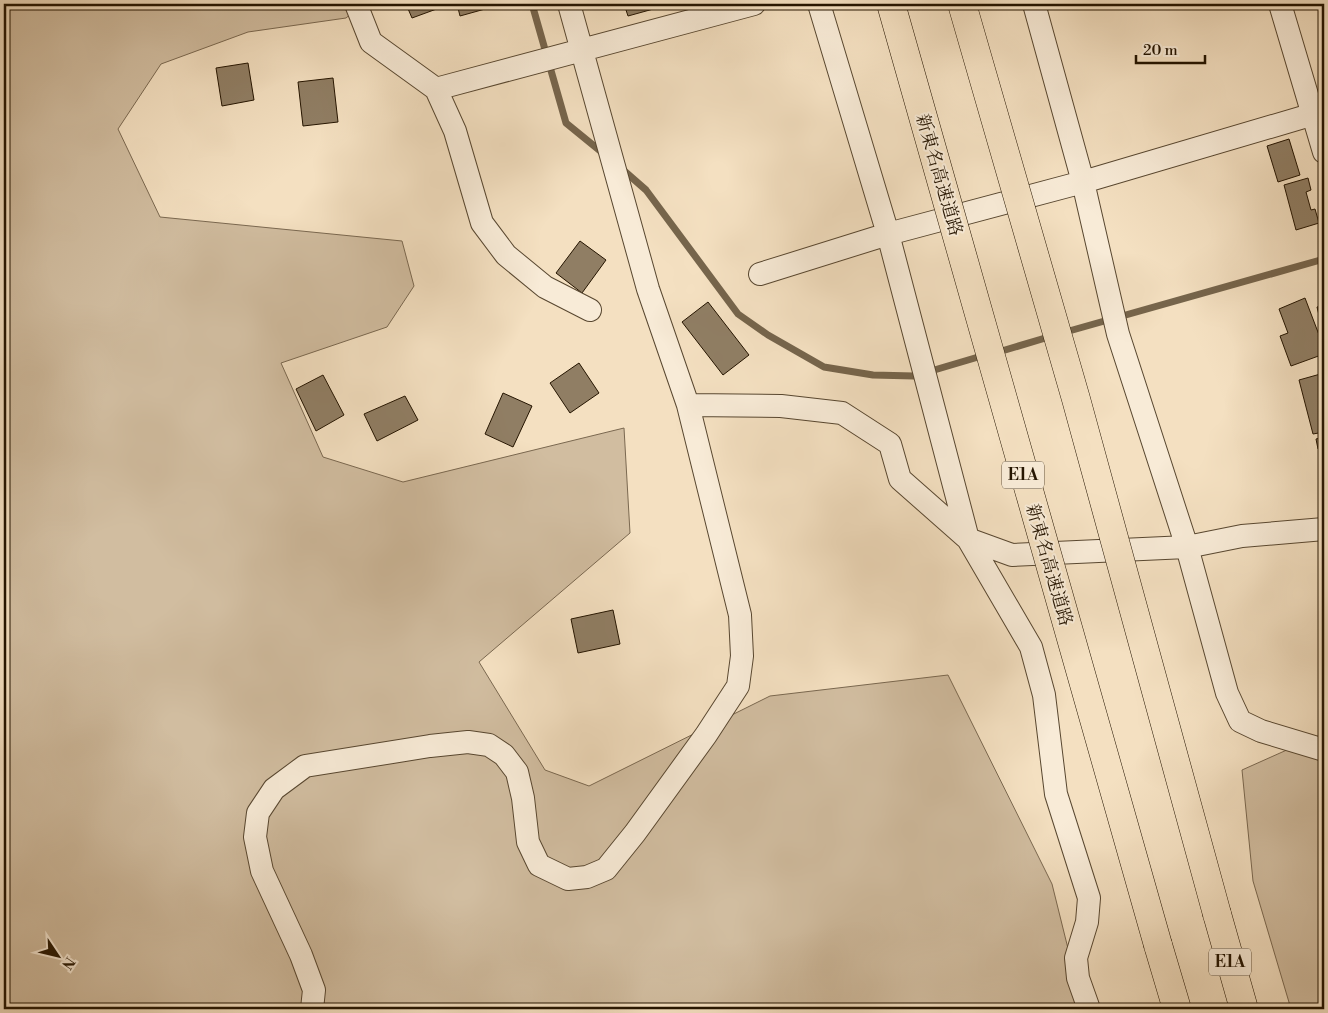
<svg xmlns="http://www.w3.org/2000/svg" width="1328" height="1013" viewBox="0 0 1328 1013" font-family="'Libre Bodoni','Noto Serif JP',serif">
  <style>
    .green { fill: #d1bda0; stroke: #7a6850 }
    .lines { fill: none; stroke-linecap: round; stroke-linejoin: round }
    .stream { stroke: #76654c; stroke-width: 7 }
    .building { fill: #907e64; stroke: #241400 }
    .minor-casing { stroke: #584730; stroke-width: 24 }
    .highway-casing { stroke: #241400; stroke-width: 29 }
    .minor { stroke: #f8ebd7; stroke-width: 22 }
    .highway { stroke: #f4e0c1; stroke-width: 28 }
    .highway-bridge-casing { stroke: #241400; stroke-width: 29; stroke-linecap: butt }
    .highway-bridge { stroke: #f4e0c1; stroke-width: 28 }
    .labels { text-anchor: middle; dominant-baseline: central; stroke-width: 4; stroke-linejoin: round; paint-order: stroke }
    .shield { fill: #f8ebd7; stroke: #645440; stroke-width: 1 }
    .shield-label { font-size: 16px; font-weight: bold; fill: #241400 }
    .street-label { font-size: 18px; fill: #241400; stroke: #f8ebd7 }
  </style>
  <rect width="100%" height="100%" fill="#f4e0c1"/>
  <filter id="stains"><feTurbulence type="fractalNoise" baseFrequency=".004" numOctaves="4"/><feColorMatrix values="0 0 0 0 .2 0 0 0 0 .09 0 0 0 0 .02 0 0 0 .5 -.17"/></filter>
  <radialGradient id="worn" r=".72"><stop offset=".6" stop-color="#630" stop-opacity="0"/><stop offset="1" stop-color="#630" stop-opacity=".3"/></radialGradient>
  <path class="green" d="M4 4H363L346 18 248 32 161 64 118 129 160 217 402 241 414 286 387 327 281 363 323 457 403 482 624 428 630 533 479 662 545 770 589 786 770 696 948 675 1052 884 1083 1009H4Z
    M1289 749 1324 757V1009H1291L1253 881 1242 770Z"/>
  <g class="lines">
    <path class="stream" d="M532 4 566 123 604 154
      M622 169 646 190 738 314 768 335 824 367 873 375 914 376 985 355
      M1062 333 1324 259
      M995 353 1052 336"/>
  </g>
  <path class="building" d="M406 4H441L442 7 412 18Z
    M457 4H503L460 16Z
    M624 4H656L657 8 628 16Z
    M248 63 254 100 222 106 216 68Z
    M333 78 338 122 303 126 298 82Z
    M1289 139 1300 175 1278 182 1267 146Z
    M1308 178 1311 190 1306 192 1311 210 1315 209 1319 223 1296 230 1284 185Z
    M580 241 606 260 582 293 556 273Z
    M1305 298 1324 348V354L1291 366 1280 336 1288 333 1279 309Z
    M708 302 749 355 723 375 682 322Z
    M1324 305V336L1317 307Z
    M579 363 599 393 570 413 550 383Z
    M1324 373V432L1313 434 1299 380Z
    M323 375 344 415 316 431 296 389Z
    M503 393 532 406 513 447 485 434Z
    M405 396 418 420 377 441 364 414Z
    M1324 437V448L1318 449 1316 439Z
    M1324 457V477L1320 458Z
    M613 610 620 644 578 653 571 619Z"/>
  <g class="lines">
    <g class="minor-casing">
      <path id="minor" d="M356 4 371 42 436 89 455 131 482 223 506 255 545 287 590 310
        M819 4 888 234 968 539 1031 647 1044 695 1056 794 1089 898 1087 922 1076 958 1078 978 1089 1009
        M1034 4 1083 182 1118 334 1187 547 1227 693 1240 721 1261 731 1324 750
        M1280 4 1324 152
        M436 89 754 4
        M760 274 888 234 1083 182 1324 111
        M688 405 781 406 842 413 890 444 900 479 968 539 1012 555 1187 547 1242 536 1324 529
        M312 1009 314 990 301 955 262 871 255 837 258 813 274 789 305 766 430 746 468 742 489 745 504 755 517 772 523 798 528 842 539 865 568 879 587 877 606 869 635 833 706 735 738 686 742 656 740 615 688 405 648 289 569 4"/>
    </g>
    <g class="highway-casing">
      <path id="highway" d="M1217 914 1244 1009
        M1158 945 1177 1009"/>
    </g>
    <use href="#minor" class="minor"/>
    <use href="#highway" class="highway"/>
    <g class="highway-bridge-casing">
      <path id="highway-bridge" d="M891 4 1158 945
        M962 4 1076 399 1217 914"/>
    </g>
    <use href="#highway-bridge" class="highway-bridge"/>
  </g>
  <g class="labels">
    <g class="shield">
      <rect x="1002" y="461.5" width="42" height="27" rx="4"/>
      <rect x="1209" y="948.5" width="42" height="27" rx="4"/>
    </g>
    <g class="shield-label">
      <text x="1023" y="475">E1A</text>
      <text x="1230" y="962">E1A</text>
    </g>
    <g class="street-label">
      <text transform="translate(939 175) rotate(74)">新東名高速道路</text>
      <text transform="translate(1049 565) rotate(74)">新東名高速道路</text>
    </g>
  </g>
  <rect width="1328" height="1013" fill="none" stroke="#f4e0c1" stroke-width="20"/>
  <rect x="5" y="5" width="1318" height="1003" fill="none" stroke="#241400" stroke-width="2.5"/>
  <rect x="10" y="10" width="1308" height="993" fill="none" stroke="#241400"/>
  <g transform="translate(58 956) rotate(125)" stroke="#f8ebd7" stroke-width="4" paint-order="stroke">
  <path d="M0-4L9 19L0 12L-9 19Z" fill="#241400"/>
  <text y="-8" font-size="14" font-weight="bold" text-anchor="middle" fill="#241400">N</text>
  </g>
  <path d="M1136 55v8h69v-8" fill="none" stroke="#241400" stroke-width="2.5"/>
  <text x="1143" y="55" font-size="15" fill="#241400" stroke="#f8ebd7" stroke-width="4" paint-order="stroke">20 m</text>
  <rect width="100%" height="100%" filter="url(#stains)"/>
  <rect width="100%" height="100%" fill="url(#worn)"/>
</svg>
